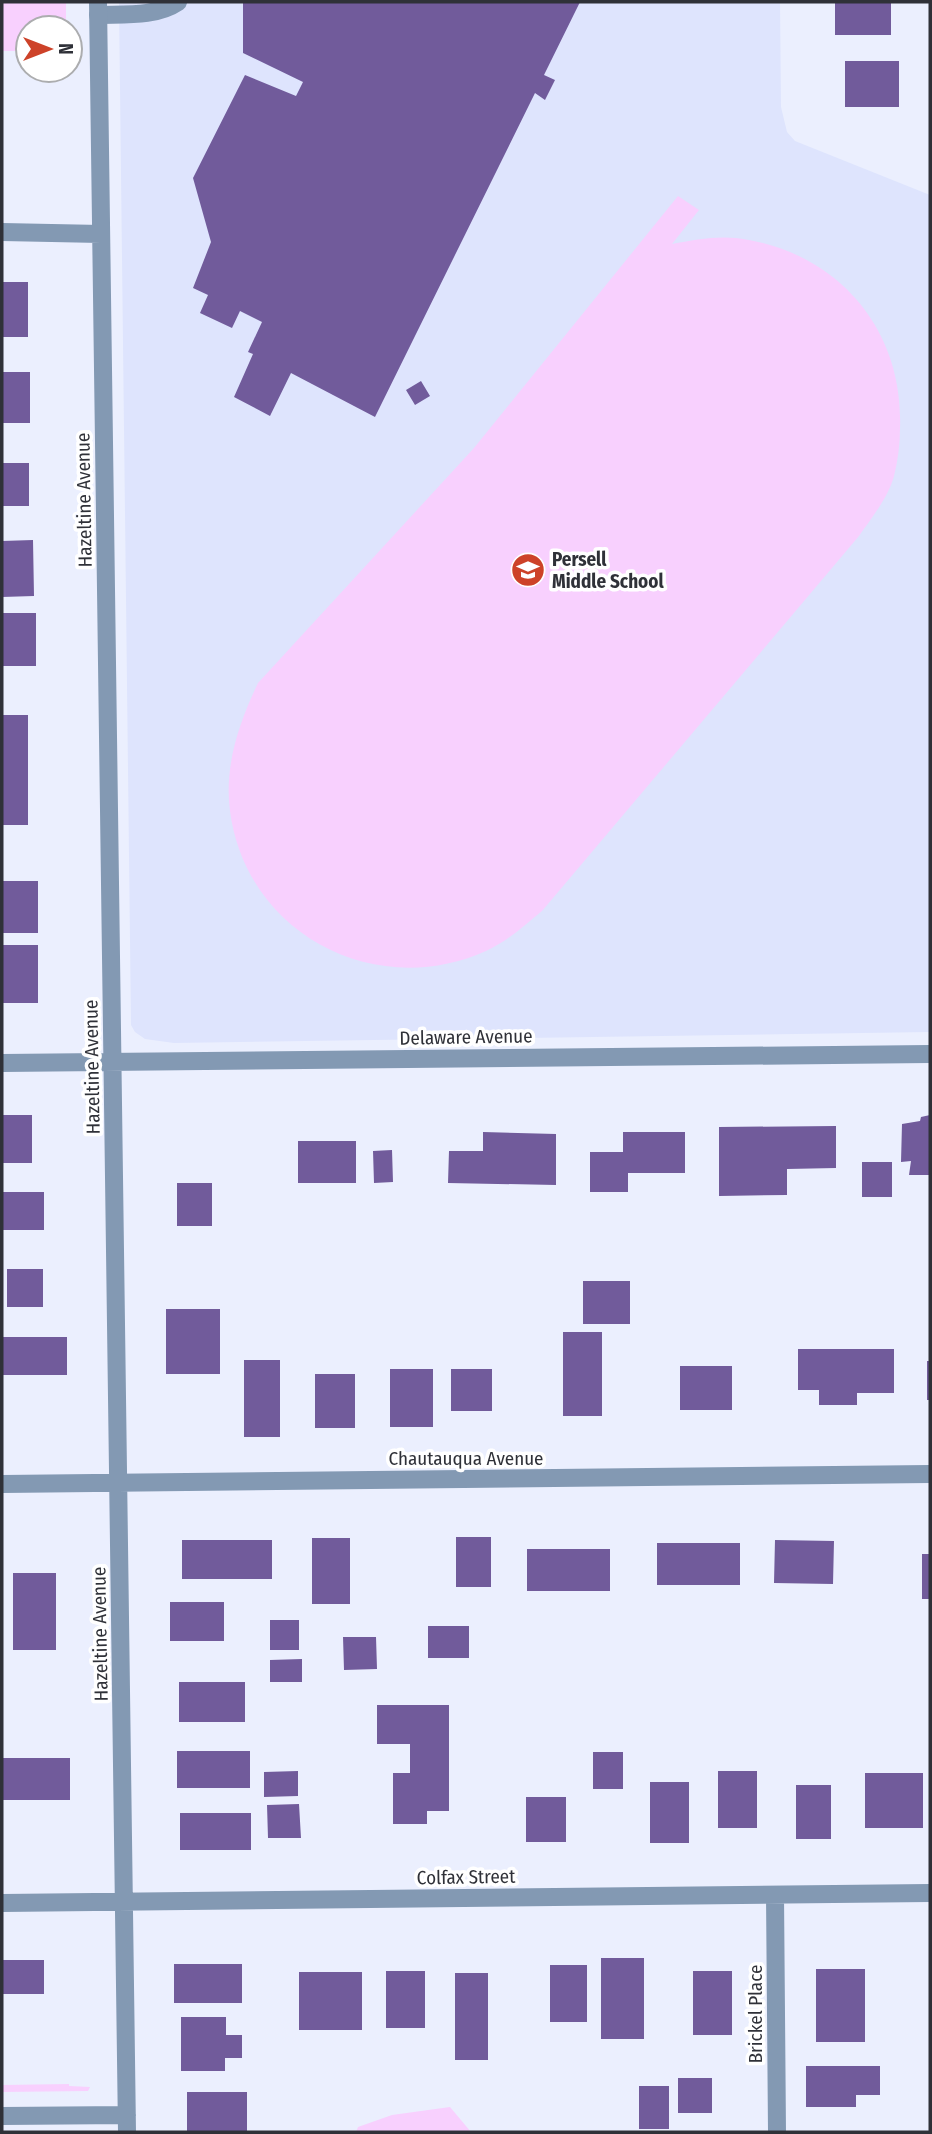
<svg xmlns="http://www.w3.org/2000/svg" width="932" height="2134" viewBox="0 0 932 2134" font-family="'Fira Sans Condensed',sans-serif">
  <style>
    .built { fill: #dee4fd }
    .green { fill: #f8d0fe }
    .building { fill: #715b9b }
    .lines { fill: none; stroke-linecap: round; stroke-linejoin: round }
    .lane { stroke: #8399b3; stroke-width: 18 }
    .street { stroke: #8399b3; stroke-width: 18 }
    .labels { text-anchor: middle; dominant-baseline: central; stroke-width: 7; stroke-linejoin: round; paint-order: stroke }
    .street-label { font-size: 19px; fill: #2f3138; stroke: #fff }
    .poi-label { font-size: 19px; font-weight: bold; fill: #2f3138; stroke: #fff; text-anchor: start }
  </style>
  <rect width="100%" height="100%" fill="#ebeffe"/>
  <path class="built" d="M119 2H780L781 107 787 132 795 141 930 195V1032L174 1043 145 1039 135 1032 131 1025Z"/>
  <path class="green" d="M2 2H66V28H28V51H2Z
    M678 196 699 210 672 244C693 240 714 236 736 238 835 250 904 327 900 428 900 444 898 460 894 476 888 498 872 517 859 536L542 911C525 925 508 941 486 951 375 1001 246 934 230 811 224 766 239 723 258 683L474 448Z
    M69 2084V2086L90 2087 88 2091 2 2092V2085Z
    M450 2107 471 2132H356L358 2127 392 2115Z"/>
  <path class="building" d="M243 2H580L544 75 555 80 545 100 535 93 375 417 291 373 270 416 234 397 253 354 248 352 262 322 240 311 232 328 200 313 208 295 193 288 211 242 193 178 245 75 296 96 303 82 243 53Z
    M835 2H891V35H835Z
    M845 61H899V107H845Z
    M2 282H28V337H2Z
    M2 372H30V423H2Z
    M421 381 430 396 415 405 406 390Z
    M2 463H29V506H2Z
    M33 540 34 596 2 597V541Z
    M2 613H36V666H2Z
    M2 715H28V825H2Z
    M2 881H38V933H2Z
    M2 945H38V1003H2Z
    M2 1115H32V1163H2Z
    M930 1115V1175H909L911 1161 901 1162 902 1124 920 1121 921 1117Z
    M836 1126V1168L787 1169V1195L719 1196V1127Z
    M483 1132 556 1134V1185L448 1183 449 1151H483Z
    M623 1132H685V1173H628V1192H590V1152H623Z
    M298 1141H356V1183H298Z
    M392 1150 393 1182 374 1183 373 1151Z
    M862 1162H892V1197H862Z
    M177 1183H212V1226H177Z
    M2 1192H44V1230H2Z
    M7 1269H43V1307H7Z
    M583 1281H630V1324H583Z
    M166 1309H220V1374H166Z
    M563 1332H602V1416H563Z
    M2 1337H67V1375H2Z
    M798 1349H894V1393H857V1405H819V1390H798Z
    M244 1360H280V1437H244Z
    M927 1361H930V1400H927Z
    M680 1366H732V1410H680Z
    M390 1369H433V1427H390Z
    M451 1369H492V1411H451Z
    M315 1374H355V1428H315Z
    M456 1537H491V1587H456Z
    M312 1538H350V1604H312Z
    M182 1540H272V1579H182Z
    M775 1540 834 1541 833 1584 774 1583Z
    M657 1543H740V1585H657Z
    M527 1549H610V1591H527Z
    M922 1554H930V1599H922Z
    M13 1573H56V1650H13Z
    M170 1602H224V1641H170Z
    M270 1620H299V1650H270Z
    M428 1626H469V1658H428Z
    M343 1637H376L377 1669 344 1670Z
    M302 1659V1682H270V1660Z
    M179 1682H245V1722H179Z
    M377 1705H449V1811H427V1824H393V1773H410V1744H377Z
    M177 1751H250V1788H177Z
    M593 1752H623V1789H593Z
    M2 1758H70V1800H2Z
    M298 1771V1796L264 1797V1772Z
    M718 1771H757V1828H718Z
    M865 1773H923V1828H865Z
    M650 1782H689V1843H650Z
    M796 1785H831V1839H796Z
    M526 1797H566V1842H526Z
    M299 1804 301 1838H268L267 1805Z
    M180 1813H251V1850H180Z
    M601 1958H644V2039H601Z
    M2 1960H44V1994H2Z
    M174 1964H242V2003H174Z
    M550 1965H587V2022H550Z
    M816 1969H865V2042H816Z
    M386 1971H425V2028H386Z
    M693 1971H732V2035H693Z
    M299 1972H362V2030H299Z
    M455 1973H488V2060H455Z
    M181 2017H226V2035H242V2058H225V2071H181Z
    M806 2066H880V2095H856V2107H806Z
    M678 2078H712V2113H678Z
    M639 2086H669V2129H639Z
    M187 2092H247V2132H187Z"/>
  <g class="lines">
    <path class="lane" d="M98 15C124 14 156 17 178 2"/>
    <path class="street" d="M98 2 127 2132
      M2 232 101 234
      M2 1063 930 1054
      M2 1484 930 1474
      M775 1895 777 2132
      M2 1903 930 1893
      M2 2116 127 2115"/>
  </g>
  <defs>
    <g id="school-disc" transform="scale(1.75)"><circle r="9.5" fill="#cd4229" stroke="#fff"/><path d="M0-5L7-2L0 1L-7-2ZM-4 1L0 2.5L4 1V4Q0 6-4 4Z" fill="#fff"/></g>
  </defs>
  <g fill-rule="evenodd">
    <use href="#school-disc" x="528" y="570"/>
  </g>
  <g class="labels">
    <g class="street-label">
      <text transform="translate(84 500) rotate(-91)">Hazeltine Avenue</text>
      <text transform="translate(466 1037) rotate(-1)">Delaware Avenue</text>
      <text transform="translate(92 1067) rotate(-91)">Hazeltine Avenue</text>
      <text x="466" y="1458">Chautauqua Avenue</text>
      <text transform="translate(100 1634) rotate(-91)">Hazeltine Avenue</text>
      <text transform="translate(466 1877) rotate(-1)">Colfax Street</text>
      <text transform="translate(755 2014) rotate(-90)">Brickel Place</text>
    </g>
    <g class="poi-label">
      <text x="552" y="559">Persell<tspan x="552" dy="22">Middle School</tspan></text>
    </g>
  </g>
  <rect width="932" height="2134" fill="none" stroke="#2f3138" stroke-width="7"/>
  <g transform="translate(49 49) rotate(90)"><circle r="33" fill="#ffffff" stroke="#acadaf" stroke-width="2"/>
  <path d="M0-5L12 26L0 18L-12 26Z" fill="#cd4229"/>
  <text y="-10" font-size="19" font-weight="bold" text-anchor="middle" fill="#2f3138">N</text>
  </g>
</svg>
